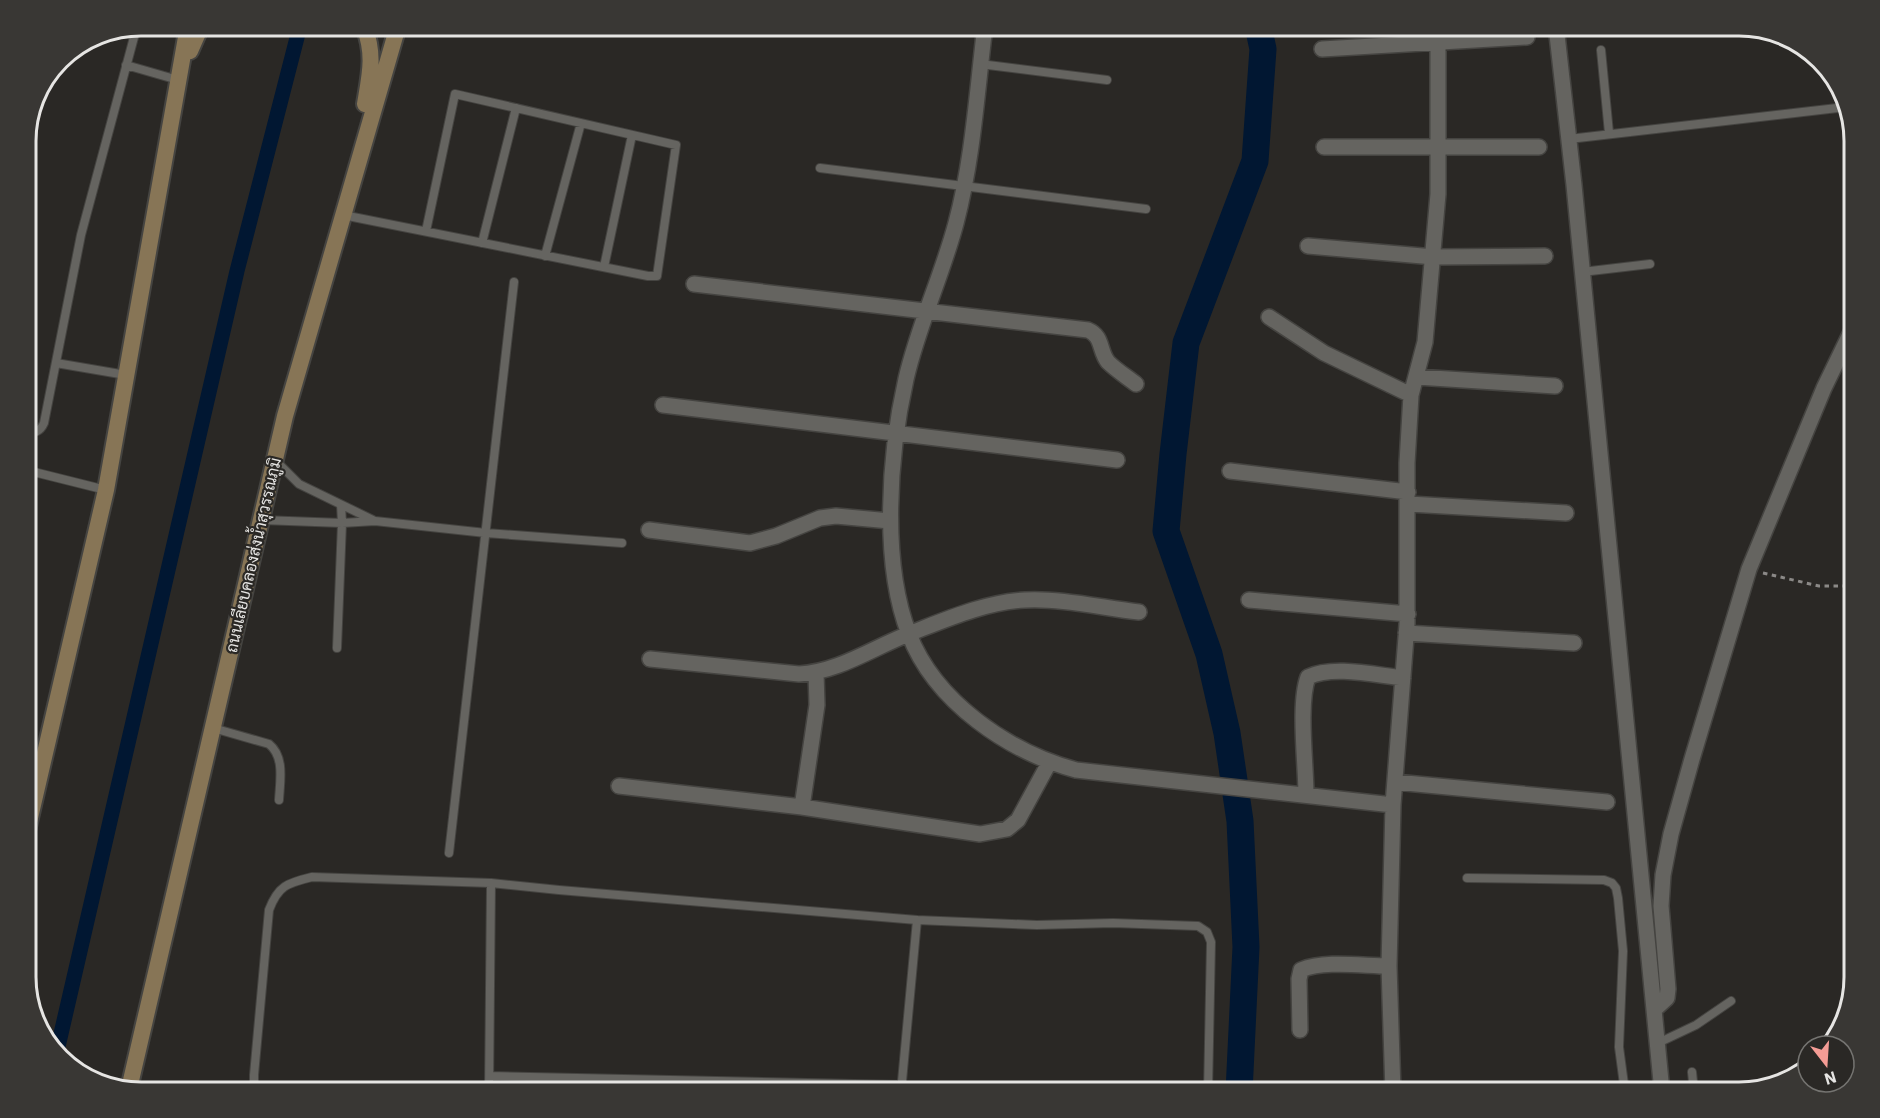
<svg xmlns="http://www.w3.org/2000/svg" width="1880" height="1118" viewBox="0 0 1880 1118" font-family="'IBM Plex Sans',Sarabun,sans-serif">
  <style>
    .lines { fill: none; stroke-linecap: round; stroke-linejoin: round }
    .canal { stroke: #011732; stroke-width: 15 }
    .river { stroke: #011732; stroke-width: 27 }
    .service-casing { stroke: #454441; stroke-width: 10 }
    .minor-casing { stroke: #454441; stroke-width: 18 }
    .secondary-casing { stroke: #454441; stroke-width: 20 }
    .path { stroke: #8b8987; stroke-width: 3; stroke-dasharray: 4.5 4.5; stroke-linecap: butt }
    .service { stroke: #656460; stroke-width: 8 }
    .minor { stroke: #656460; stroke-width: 15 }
    .secondary { stroke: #877556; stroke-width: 16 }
    .labels { text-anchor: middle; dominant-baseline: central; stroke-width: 4.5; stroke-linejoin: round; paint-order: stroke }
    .street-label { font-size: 16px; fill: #e6e5e3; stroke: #2a2825 }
    .rim { fill: none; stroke: #e6e5e3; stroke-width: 3 }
  </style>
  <rect width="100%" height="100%" fill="#2a2825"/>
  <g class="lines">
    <path class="canal" d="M57 1051 237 271 300 26"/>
    <path class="river" d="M1239 1092 1246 947 1240 821 1227 733 1209 654 1166 531 1173 454 1186 343 1255 161 1263 49 1258 26"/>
    <g class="service-casing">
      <path id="service" d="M412 26C430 28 454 36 470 26
        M1598 26 1599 31
        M1601 50 1609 133
        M980 64 1107 80
        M126 65 178 80
        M1569 139 1846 107
        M820 168 1146 209
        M343 215 648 276H657L676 145 455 94 426 231
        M482 243 516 108
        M545 256 581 123
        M604 267 632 135
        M1582 272 1650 264
        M56 363 126 375
        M26 432C35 433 40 432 44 423L81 235 137 26
        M275 460 299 484 373 520
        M26 470 106 490
        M262 520 342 523 375 521 486 533 622 543
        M337 648 342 523 341 505
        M213 728 269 744C285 757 280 781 279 800
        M449 853 514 282
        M1467 878 1604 880 1612 883 1616 888 1618 898 1623 951 1619 1047 1625 1092
        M1658 1043 1696 1025 1731 1001
        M1692 1072 1694 1092
        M490 1076 901 1085
        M254 1092V1075L269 910C278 886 287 883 312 877L491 883 559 890 917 920 1037 925 1113 923 1198 926 1207 932 1211 942 1208 1092
        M489 1092 491 883
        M901 1092 917 920"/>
    </g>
    <g class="minor-casing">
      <path id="minor" d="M985 26C977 91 973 159 956 223 942 276 918 326 906 379 889 454 881 562 909 634 935 702 1009 752 1076 770L1393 805
        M1556 26 1574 185 1662 1092
        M1322 49 1527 37
        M1324 147H1539
        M1308 246 1434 257 1545 256
        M694 284 1088 330C1103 336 1099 351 1108 362 1116 370 1127 377 1136 384
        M1269 317 1324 353 1411 395
        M1417 377 1555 386
        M663 405 1117 460
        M1230 471 1408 492
        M1409 504 1566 513
        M649 530 750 543 776 536 820 518 836 516 890 521
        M1249 600 1408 614
        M1406 633 1574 643
        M650 659 799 674C839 672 874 647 911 633 947 619 986 602 1025 600 1061 598 1103 608 1139 612
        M1395 782 1607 802
        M619 786 802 807 980 834 1007 829 1018 820 1049 763
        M1306 795C1306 764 1298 704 1308 677 1333 665 1375 675 1403 678
        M802 807 817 705 816 673
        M1655 1009 1667 998 1668 989 1661 906 1663 875 1671 834 1692 759 1749 569 1824 388 1854 326
        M1300 1030 1299 979 1301 970C1325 960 1363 966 1389 966
        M1393 1092 1389 966 1393 805 1407 624V463L1411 395 1425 342 1438 194V43"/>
    </g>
    <g class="secondary-casing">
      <path id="secondary" d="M364 26C375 55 370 74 365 104
        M190 51 201 26
        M26 835 106 490 188 26
        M129 1089 285 416 398 26"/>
    </g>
    <path class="path" d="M1763 573 1819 586H1854"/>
    <use href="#service" class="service"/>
    <use href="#minor" class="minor"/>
    <use href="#secondary" class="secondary"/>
  </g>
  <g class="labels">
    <g class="street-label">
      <text transform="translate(253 555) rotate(-77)">ถนนเลียบคลองส่งน้ำสุวรรณภูมิ</text>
    </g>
  </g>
  <path d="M0 0H1880V1118H0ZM141 36H1739A105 105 0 0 1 1844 141V977A105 105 0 0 1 1739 1082H141A105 105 0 0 1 36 977V141A105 105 0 0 1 141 36Z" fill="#393734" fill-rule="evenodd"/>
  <path class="rim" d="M141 36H1739A105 105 0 0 1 1844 141V977A105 105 0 0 1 1739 1082H141A105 105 0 0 1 36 977V141A105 105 0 0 1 141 36Z"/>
  <g transform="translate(1826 1064) rotate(163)"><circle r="28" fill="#2a2825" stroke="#757471" stroke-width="1.5"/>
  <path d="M0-4.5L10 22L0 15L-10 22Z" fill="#f59c95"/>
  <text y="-9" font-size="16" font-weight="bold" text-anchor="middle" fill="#e6e5e3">N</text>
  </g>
</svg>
